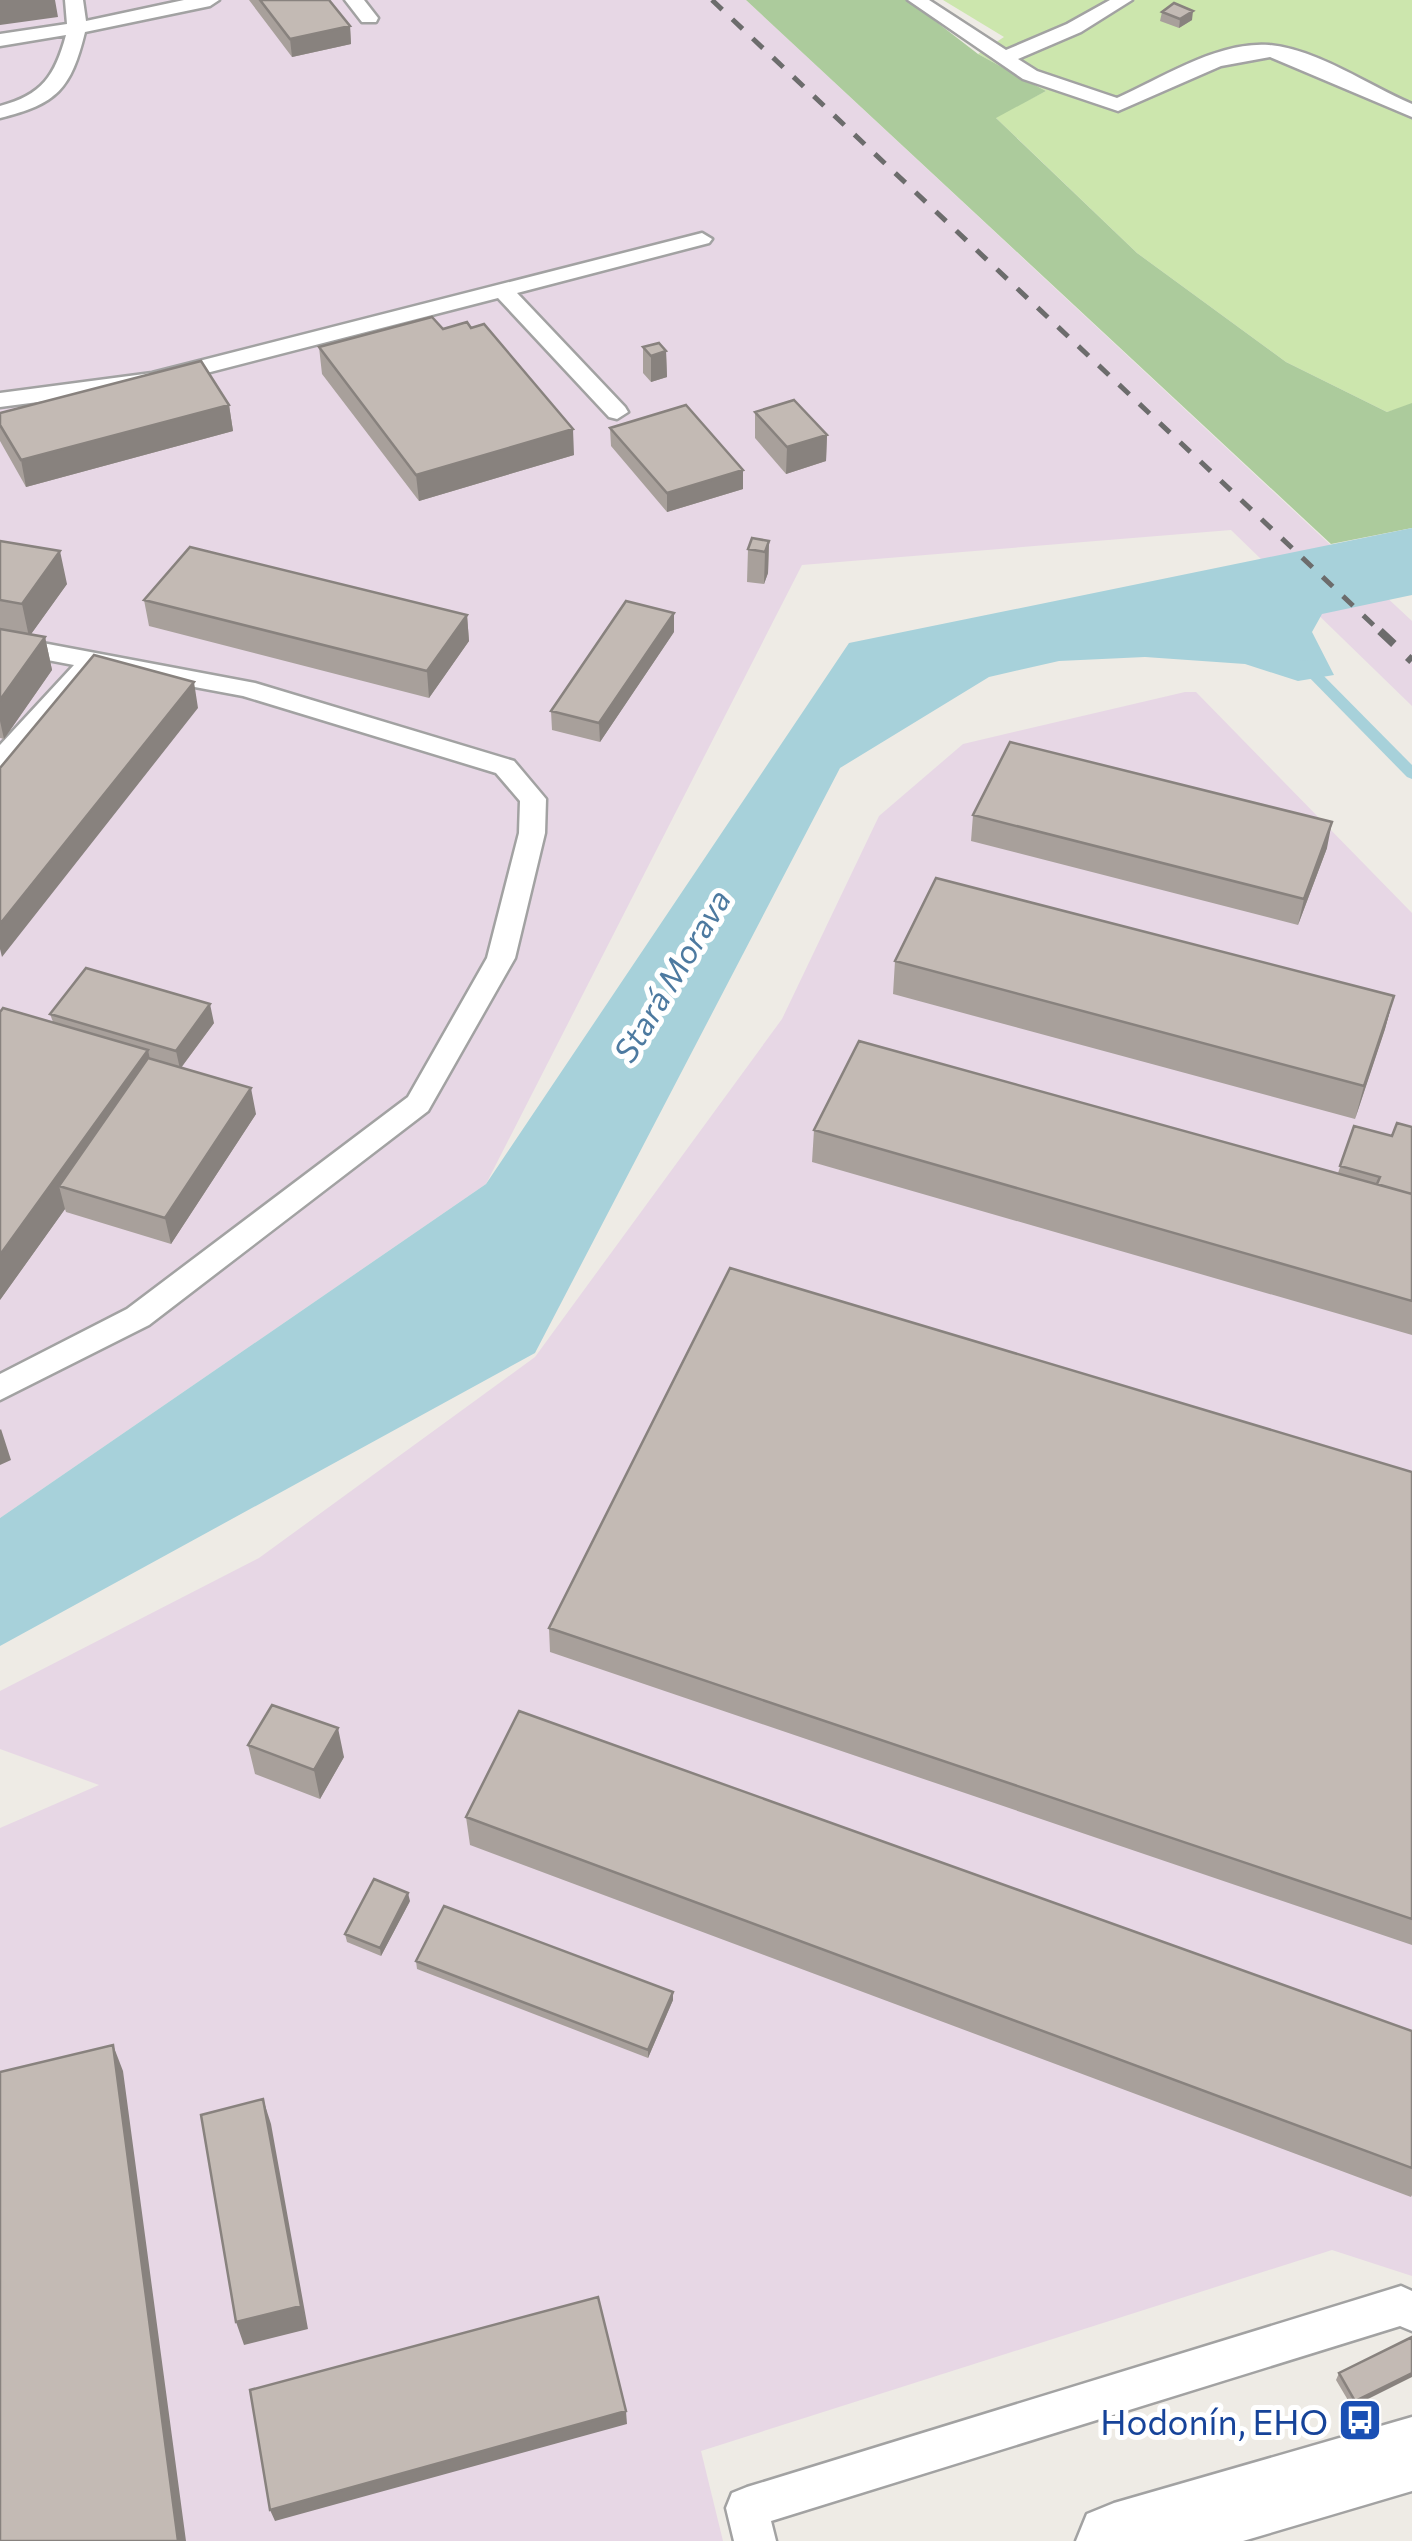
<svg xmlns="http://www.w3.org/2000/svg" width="1412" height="2541" viewBox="0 0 1412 2541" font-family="Commissioner,sans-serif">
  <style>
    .industrial { fill: #e7d7e5 }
    .grass { fill: #cce6ad }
    .forest { fill: #accb9c }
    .water { fill: #a7d1da }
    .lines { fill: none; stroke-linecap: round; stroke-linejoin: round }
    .stream { fill: #a7d1da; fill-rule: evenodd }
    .lane-casing { stroke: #a2a2a2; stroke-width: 5 }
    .street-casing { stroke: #a2a2a2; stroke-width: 5 }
    .lane { fill: #fff; fill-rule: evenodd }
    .street { fill: #fff; fill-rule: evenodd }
    .rail-far1 { stroke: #6c6c6c; stroke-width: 5; stroke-dasharray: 14 14; stroke-linecap: butt }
    .rail { stroke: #6c6c6c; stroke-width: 8; stroke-dasharray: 19 19; stroke-linecap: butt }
    .wall { fill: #a8a09b }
    .shaded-wall { fill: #88827e }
    .building { fill: #c3bab4; stroke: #88827e; stroke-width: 2.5 }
    .labels { text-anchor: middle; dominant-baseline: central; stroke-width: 10; stroke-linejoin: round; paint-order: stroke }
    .water-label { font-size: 32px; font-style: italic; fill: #4d7aa0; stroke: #fff }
    .near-transit-label { font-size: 35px; fill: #164399; stroke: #fff; text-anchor: end }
  </style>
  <rect width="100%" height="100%" fill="#eeebe5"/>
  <path class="industrial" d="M0 0H746L1412 621V706L1231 530 802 565 486 1184 0 1518Z
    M1185 692H1196L1412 913V2276L1332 2250 701 2451 723 2541H0V1828L99 1785 0 1749V1691L259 1558 535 1357 782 1019 879 816 963 744Z"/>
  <path class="grass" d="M943 0H1412V405L1387 412 1286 362 1137 253 995 117 1046 91 978 54 1004 37Z"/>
  <path class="forest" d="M746 0H908L978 54 1046 91 996 118 1137 253 1286 362 1387 412 1412 403V528L1331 544Z"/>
  <path class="water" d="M1412 528V595L1322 614 1312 632 1334 675 1298 681 1245 664 1145 657 1059 661 989 677 840 768 535 1353 0 1646V1518L486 1184 849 643Z"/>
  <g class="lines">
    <path class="stream" d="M1304 660 1309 661 1412 765V779L1407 777 1299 667V661Z"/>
    <g class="lane-casing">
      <path id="lane" d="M65 0H83L86 21 184 0H219L210 6 85 32C71 89 57 104 0 118V106C42 95 55 76 66 35L0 46V34L67 24Z
        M345 0H364L378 18 376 22H362Z
        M908 0H929L1006 50 1067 24 1110 0H1132L1081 32 1018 59 1037 71 1117 98C1162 78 1218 41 1269 45 1319 50 1367 85 1412 104V117L1270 57 1221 66 1118 111 1023 79Z
        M702 233 712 239 709 243 517 293 625 407 628 412 617 419 609 417 498 298 152 387 0 407V393L152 373Z
        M0 635 255 683 514 761 546 799 545 833 515 958 428 1111 149 1325 0 1400V1374L127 1309 408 1097 487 958 519 833 520 801 496 773 243 696 98 669 9 767 0 769V745L74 665 0 651Z
        M1401 2286 1412 2291V2331L1400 2326 771 2521 776 2541H734L726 2508 732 2493 747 2487Z"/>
    </g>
    <g class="street-casing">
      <path id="street" d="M1412 2417V2491L1243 2541H1076L1087 2514 1114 2503Z"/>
    </g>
    <use href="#lane" class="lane"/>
    <use href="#street" class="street"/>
    <path class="rail-far1" d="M712 0 1383 634"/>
    <path class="rail" d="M1380 631 1412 661"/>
  </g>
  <path class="wall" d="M249 0H329L350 26 351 44 292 57Z
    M1162 12 1192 20 1179 28 1160 21Z
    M443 329 574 455 419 501 322 374 319 347Z
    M643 347 666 351 667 377 651 382 643 373Z
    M229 405 233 431 26 487 0 441V413Z
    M755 412 827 435 826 461 786 474 755 438Z
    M610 428 743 489 667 512 611 446Z
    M0 541 67 584 31 634 45 637 52 670 4 739 0 738Z
    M769 541 768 573 764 584 747 582 748 549Z
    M144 600 467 615 469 641 429 698 149 626Z
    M674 632 600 742 552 730 551 711Z
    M973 815 1327 848 1298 925 971 841Z
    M895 961 1394 996 1385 1029 1355 1119 893 994Z
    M50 1014 214 1023 181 1068 256 1114 171 1244 66 1212 65 1209 0 1300 53 1022Z
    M1354 1126 1392 1136 1412 1127V1335L812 1162 814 1130 1338 1173Z
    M1412 1472V1945L550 1652 549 1628Z
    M248 1745 344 1757 320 1799 255 1774Z
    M466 1817 1412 2031V2195L1411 2197 470 1845Z
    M410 1901 381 1956 347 1942 345 1934Z
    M416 1961 673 1992V2000L648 2058 417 1969Z
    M1412 2337 1352 2407 1336 2380 1339 2373Z"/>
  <path class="shaded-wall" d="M0 0H55L58 17 0 25Z
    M1193 11 1192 20 1179 28 1180 19Z
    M350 26 351 44 292 57 290 39Z
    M666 351 667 377 651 382V356Z
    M229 405 233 431 26 487 21 460Z
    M573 429 574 455 419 501 416 475Z
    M827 435 826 461 786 474 787 447Z
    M743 470V489L667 512V493Z
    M769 541 768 573 764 584 765 552Z
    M60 551 67 584 29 637 22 604Z
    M674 613V632L600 742 599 723Z
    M467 615 469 641 429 698 427 671Z
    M45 637 52 670 4 739 0 721V700Z
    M194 682 198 708 2 957 0 949V924Z
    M1332 822 1327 848 1298 925 1304 899Z
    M1394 996 1385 1029 1355 1119 1364 1086Z
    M210 1004 214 1023 180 1069 176 1051Z
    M148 1050 155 1083 59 1186 65 1209 0 1300V1255Z
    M251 1088 256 1114 171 1244 165 1218Z
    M1 1429 11 1460 0 1465V1430Z
    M338 1728 344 1757 320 1799 314 1770Z
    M408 1893 410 1901 381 1956 380 1948Z
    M673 1992V2000L648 2058V2050Z
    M113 2045 123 2071 186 2541H178Z
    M263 2099 271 2124 308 2329 244 2345 236 2322Z
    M1412 2373V2377L1352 2407 1355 2401Z
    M626 2411 627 2424 275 2521 270 2510Z"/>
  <path class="building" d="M260 0H329L350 26 290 39Z
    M1174 3 1193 11 1180 19 1162 12Z
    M432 317 443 329 467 322 471 328 484 324 573 429 416 475 319 347Z
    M659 343 666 351 651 356 643 347Z
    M201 361 229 405 21 460 0 425V413Z
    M794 400 827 435 787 447 755 412Z
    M686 405 743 470 667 493 610 428Z
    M752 538 769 541 765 552 748 549Z
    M0 541 60 551 22 604 0 600Z
    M190 547 467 615 427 671 144 600Z
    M626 601 674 613 599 723 551 711Z
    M0 629 45 637 0 700Z
    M94 655 194 682 0 924V768Z
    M1010 742 1332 822 1304 899 973 815Z
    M936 878 1394 996 1364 1086 895 961Z
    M86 968 210 1004 176 1051 50 1014Z
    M3 1008 148 1050 0 1255V1012Z
    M859 1041 1412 1194V1301L814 1130Z
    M148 1058 251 1088 165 1218 59 1186Z
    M1397 1123 1412 1127V1194L1377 1184 1380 1177 1340 1166 1354 1126 1392 1136Z
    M730 1268 1412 1472V1919L549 1628Z
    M272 1705 338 1728 314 1770 248 1745Z
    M519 1711 1412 2031V2168L466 1817Z
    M374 1879 408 1893 380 1948 345 1934Z
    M444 1906 673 1992 648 2050 416 1961Z
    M113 2045 178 2541H0V2072Z
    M263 2099 301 2306 236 2322 201 2115Z
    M598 2297 626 2411 270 2510 250 2390Z
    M1412 2337V2373L1355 2401 1339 2373Z"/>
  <defs>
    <g id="bus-square" transform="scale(2.25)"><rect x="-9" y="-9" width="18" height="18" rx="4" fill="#1a4fb4" stroke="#fff"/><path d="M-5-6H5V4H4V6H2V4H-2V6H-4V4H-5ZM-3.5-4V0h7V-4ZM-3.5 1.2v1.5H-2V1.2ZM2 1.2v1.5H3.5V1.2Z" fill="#fff"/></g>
  </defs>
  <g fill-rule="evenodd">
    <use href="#bus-square" x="1360" y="2420"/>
  </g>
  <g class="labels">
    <g class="water-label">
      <text transform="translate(671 975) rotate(-59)">Stará Morava</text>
    </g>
    <g class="near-transit-label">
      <text x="1328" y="2420">Hodonín, EHO</text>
    </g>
  </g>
</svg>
